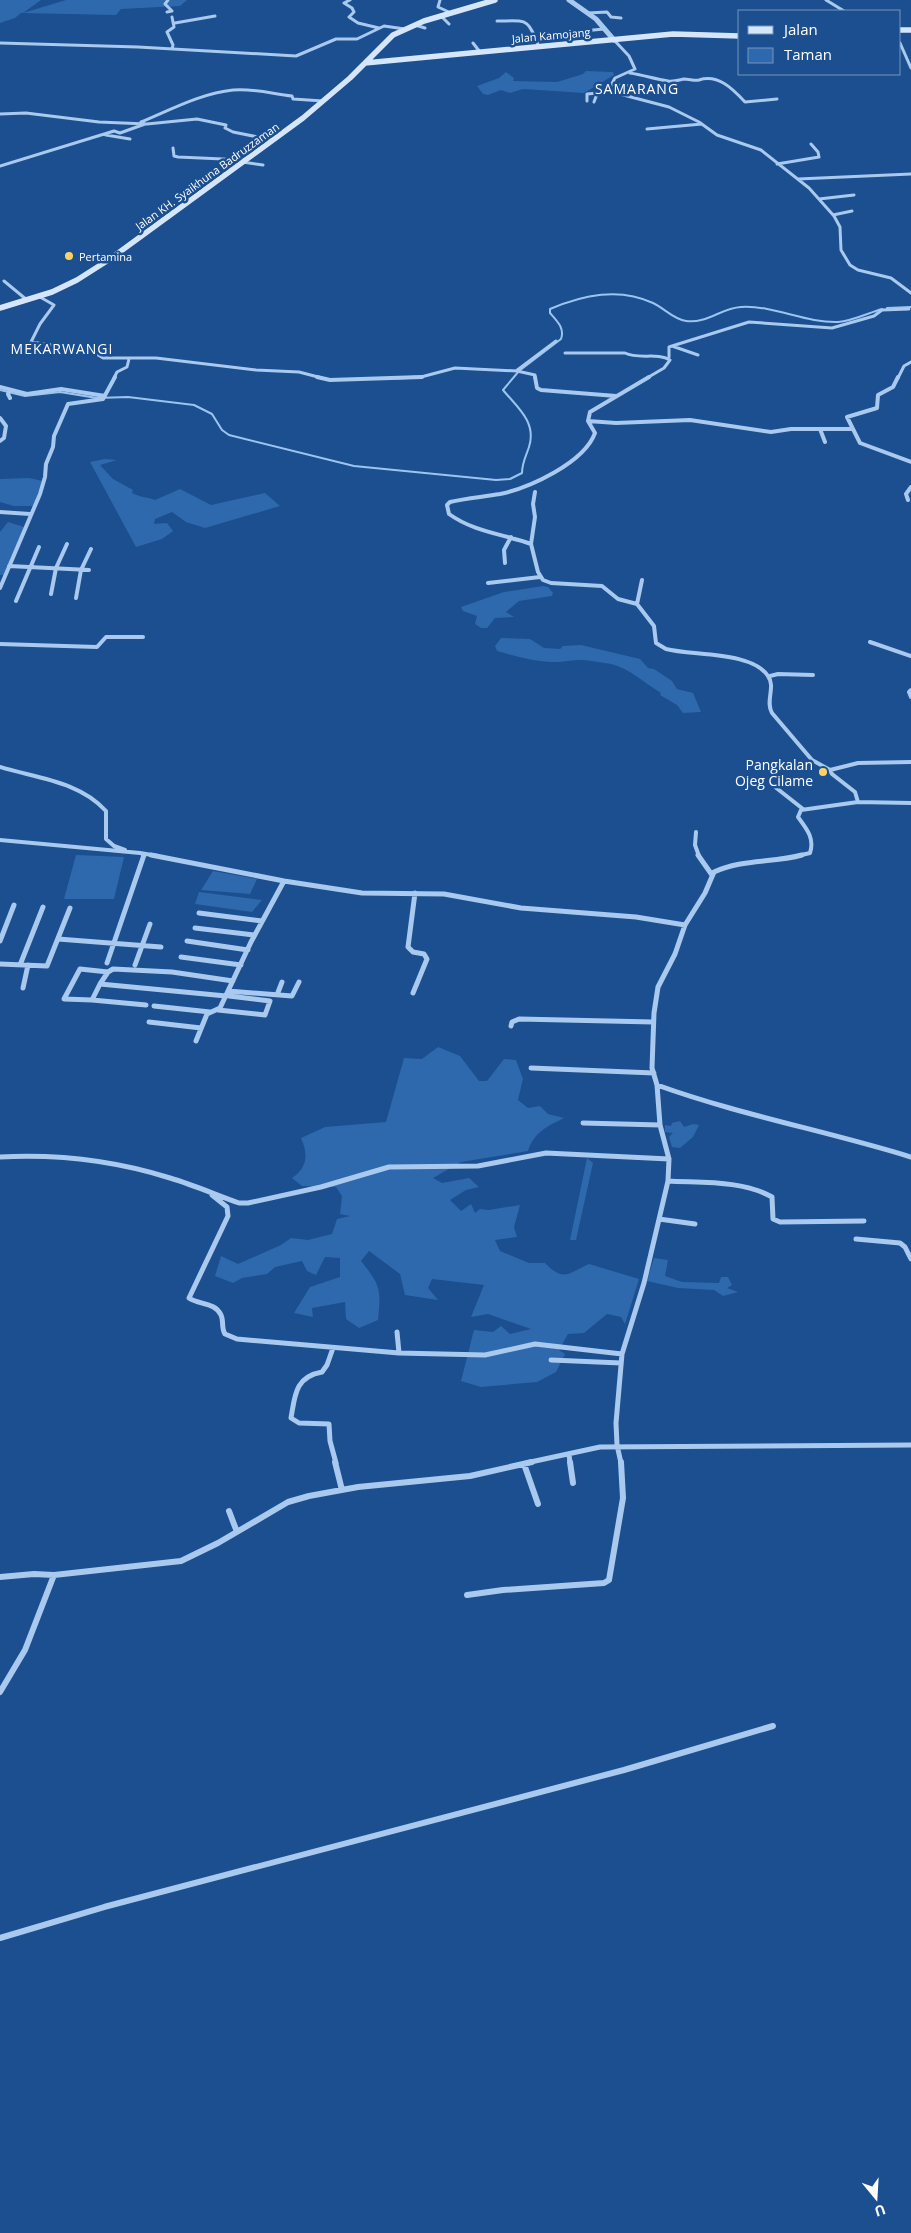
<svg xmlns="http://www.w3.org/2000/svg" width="911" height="2233" viewBox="0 0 911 2233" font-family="'Open Sans',sans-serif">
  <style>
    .green { fill: #2e69ad }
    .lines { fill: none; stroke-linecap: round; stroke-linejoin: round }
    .stream { stroke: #9cc4f0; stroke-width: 2 }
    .minor-far3 { stroke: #a9c9ee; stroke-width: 3 }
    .minor-far2 { stroke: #a9c9ee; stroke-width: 4 }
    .minor-far1 { stroke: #a9c9ee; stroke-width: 5 }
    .minor { stroke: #a9c9ee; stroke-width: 6 }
    .tertiary { stroke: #a9c9ee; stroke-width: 5 }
    .secondary { stroke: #d6e6fa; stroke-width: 5.5 }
    .poi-dot { fill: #ffd166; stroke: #1b4f8f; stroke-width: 2 }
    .labels { text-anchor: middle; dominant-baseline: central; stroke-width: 5; stroke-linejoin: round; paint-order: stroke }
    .far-street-label { font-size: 11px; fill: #fff; stroke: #1b4f8f }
    .far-poi-label { font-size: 11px; fill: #fff; stroke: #1b4f8f; text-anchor: start }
    .far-quarter-label { font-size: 14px; letter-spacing: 1px; fill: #fff; stroke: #1b4f8f }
    .poi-label { font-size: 14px; fill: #fff; stroke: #1b4f8f; text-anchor: end }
  </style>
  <rect width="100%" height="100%" fill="#1b4f8f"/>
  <path class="green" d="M0 0H41L23 13 66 0H187L180 6 121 9 116 15 21 13 15 18 0 23Z
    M586 71 613 72 614 75 584 93 523 89 510 93 501 90 488 95 483 94 477 86 499 78 506 72 514 78 513 81 557 82 583 74Z
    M105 459 117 460 100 465 113 479 133 490 132 493C139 497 147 497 155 500L180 489 211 505 265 493 280 506 205 528 186 522 172 512 155 519 154 524 167 523 173 531 162 539 136 547 90 462Z
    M29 478 43 481 33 506H14L0 502V479Z
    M8 522 24 527 5 575H0V532Z
    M543 586 548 587 553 593 552 596 519 601 506 612 514 617 495 618 487 628H481L475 624 477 616 463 611 461 607 504 592Z
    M501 638 530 639 544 648 560 649 563 646 581 645 640 659 648 668 654 669 672 681 677 689 693 693 701 712 683 713 677 705 660 695 661 693C644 683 631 669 611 664 606 663 586 660 581 660 572 660 563 662 554 662 534 662 515 656 497 651L495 646Z
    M76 855 124 857 114 899H64Z
    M213 871 257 879 250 894 201 890Z
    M199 892 262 900 252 912 195 904Z
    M438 1047 460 1056 479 1081H487L504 1059 516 1060 523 1079 518 1100 528 1108 540 1106 548 1114 564 1118C548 1126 534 1132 528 1151L461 1162 433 1178 442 1183 469 1178 479 1187 466 1190 450 1200 461 1211 471 1204 475 1213 480 1209 489 1210 520 1205 514 1227 517 1237 495 1240 500 1251 529 1263H545C564 1282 567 1274 589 1264L639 1279 625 1324 621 1317 607 1314 584 1333 568 1334 559 1350 565 1354 556 1372 537 1382 481 1387 461 1381 474 1330 493 1332 501 1326 510 1334 531 1329 488 1314 471 1317 484 1285 432 1279 428 1288 438 1300 405 1295 400 1274 369 1251 361 1261C381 1286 381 1289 378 1320L359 1328 346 1319 345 1302 312 1308 313 1317 294 1313 310 1287 340 1277V1258L325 1257 316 1275 307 1271 302 1261 275 1267 267 1274 242 1278 233 1283 215 1276 221 1256 238 1264 281 1245 291 1238 308 1240 332 1234 337 1219 350 1216 340 1214 342 1196 336 1187 302 1186 292 1178C308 1167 308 1154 301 1138L325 1127 386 1122 404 1058 422 1059Z
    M680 1121 684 1127 693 1124 699 1125 693 1137 680 1148 672 1147 669 1137 673 1133 665 1132V1125L671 1126 672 1123Z
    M587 1158 593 1163 576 1240H570Z
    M654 1258 668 1260 665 1276 682 1282 719 1283 721 1277H728L732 1285 727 1288 738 1292 723 1296 714 1290 678 1288 647 1281Z"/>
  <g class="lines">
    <path class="stream" d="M887 308 911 307
      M0 390 25 396 60 392 97 398 128 397 194 405 212 414 222 430 229 435 354 466 496 480 510 479 522 473C522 463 526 456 529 447 537 422 517 407 503 390L519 371 561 339C565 328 557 321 550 313V309C583 295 619 287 653 303 664 308 673 319 686 321 707 324 721 308 741 307 774 305 805 323 838 322 853 321 868 313 882 309"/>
    <path class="minor-far3" d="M350 0 344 3 352 8 354 12 349 17 358 23 379 28
      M440 0 438 7 451 13
      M826 0 844 11
      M167 12 172 11 165 4 168 0
      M588 13 607 12 611 17 621 18
      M441 16 449 24
      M172 17 174 27 167 32 173 45 172 49
      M497 21C528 21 527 17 539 47
      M175 23 215 16
      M415 25 425 28
      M562 33 604 29
      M614 40 629 56 635 69 615 78 610 87 612 92 669 107 699 122 717 135 761 150 809 188 834 216 840 227 841 250 850 265 858 270 891 278 911 293
      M0 43 138 47 296 56 336 39H357L384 26 405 29
      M473 43 480 52
      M900 43 911 68
      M630 73C643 75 655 79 668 81 673 82 679 80 684 79 689 79 695 81 699 80 718 74 732 88 745 102L777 99
      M611 85 633 86
      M587 101V94L598 93
      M594 102 597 94 610 90
      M0 114 26 113 99 122 147 124 197 119 226 125 225 128 233 132 273 140
      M141 122C170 110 202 93 233 90 253 88 273 94 292 96L293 99 323 101
      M647 129 702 124
      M106 135 130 139
      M173 148 174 156 178 157 245 160
      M242 162 263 165
      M777 164 819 157 818 152 811 144
      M0 166 114 131 120 133 145 124
      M798 179 911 174
      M819 199 854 195
      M833 215 852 211
      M4 281 27 300
      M40 297 54 305 40 324 31 342 92 351 103 358H156L256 370 299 372 322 378
      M672 346 749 322 832 328 874 316 882 310 909 309
      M565 353H625C639 360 657 352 670 360L664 368 647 378
      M669 357V347L672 346 698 355
      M516 371 556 341
      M114 378 117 372 127 367 129 359
      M395 378 421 377 455 368 517 371 535 375V378
      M898 378 904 366 911 362"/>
    <path class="minor-far2" d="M317 377 330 380 422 377
      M535 377 537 388 541 390 616 396
      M649 377 590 412 588 421 595 433C584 463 529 488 500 494 483 497 466 498 450 502L447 505 449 514C474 532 503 534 531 544L538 572 543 580 551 583 602 586 618 599 637 604 654 626 656 643 666 649C692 656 752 651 768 676 776 687 765 701 772 713L812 760 830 770
      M898 377 893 387 878 395 877 408 847 417 860 443 911 462
      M0 387 27 394 61 389 105 396
      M10 390 8 394 10 398
      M0 418 6 426 4 438 0 441
      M588 421 616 423 690 420 771 432 791 429H852
      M820 429 825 442
      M908 500 906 494 911 487
      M0 512 30 514
      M531 544 535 517 533 504 535 492
      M505 563 504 550 511 537
      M9 566 89 570
      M488 583 540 577
      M0 588 40 494 45 477 46 464 53 447 54 436 68 404 103 399 115 377
      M51 594 56 568 67 544
      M76 598 81 570 91 549
      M16 601 39 547
      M637 604 642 580
      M870 642 911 656
      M0 644 97 647 106 637H143
      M770 676 778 674 813 675
      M911 690 909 692 911 697
      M0 767C36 778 79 781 106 811V839L114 846 125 850
      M770 783 803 809
      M858 802 911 803
      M696 832 695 845 699 856
      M0 840 140 853 158 856
      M143 856 144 854
      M797 856 810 853C815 838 806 828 798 817L801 810 858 802 855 792 832 774 830 770 858 763 911 762"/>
    <path class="minor-far1" d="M151 855 284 881 362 893 444 894 521 908 636 917 685 925
      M698 855 712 875
      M199 913 262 921
      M195 928 254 935
      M58 939 161 947
      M0 941 14 905
      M187 941 248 950
      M181 957 241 965
      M107 963 144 855
      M0 964 47 966 70 908
      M20 965 43 907
      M135 965 150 924
      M100 984 92 1000 146 1005
      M23 988 28 965
      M228 991 292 996 299 982
      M413 993 427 959 424 954 413 952 408 947 415 893
      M277 995 282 982
      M226 996 100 984 108 972 113 969 172 972 233 981
      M92 1000 64 999 80 969 108 972
      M154 1006 210 1012
      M218 1010 265 1015 270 1001 229 996
      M149 1022 201 1028
      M511 1026 512 1022 519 1019 653 1022
      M196 1041 207 1014 220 1008 251 942 284 881
      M531 1068 654 1073
      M657 1085C740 1115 827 1131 911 1157
      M583 1123 660 1125
      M0 1157C57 1154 116 1161 170 1178 194 1185 216 1195 239 1203H248L321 1187 389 1167 478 1166 546 1153 669 1159
      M668 1181C701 1183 742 1180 772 1197L773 1219 780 1222 864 1221
      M212 1195 227 1207 228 1216 189 1298C199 1305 215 1302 221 1315 224 1321 221 1328 225 1334L237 1339 399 1353 397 1332
      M659 1219 695 1224
      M856 1239 900 1243 905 1247 911 1259
      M333 1348 327 1365 322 1372C295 1377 295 1395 291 1418L299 1423 329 1424 330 1441 336 1463
      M399 1353 485 1355 535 1344 622 1354
      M551 1360 621 1363
      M569 1454 570 1463
      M526 1463 600 1447 911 1445
      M621 1463 617 1445 616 1423 622 1354 644 1283 668 1181 669 1159 660 1125 657 1085 652 1068 654 1013 658 987 675 954 685 925 705 893 714 872C741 859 773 863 802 855"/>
    <path class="minor" d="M335 1462 342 1490
      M570 1462 573 1483
      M524 1464 538 1504
      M229 1511 237 1532
      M0 1577 34 1574 54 1575
      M467 1595 503 1590 604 1583 609 1580 623 1498 621 1462
      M0 1692 25 1650 54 1575 181 1561 218 1543 288 1502 309 1496 358 1487 470 1476 532 1462
      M0 1938 104 1907 624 1770 773 1726"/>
    <path class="tertiary" d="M569 0 596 19 614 40"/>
    <path class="secondary" d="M900 30H911
      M365 63 673 34 740 36
      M0 308 52 292 77 280 110 259 303 118 350 78 393 35 424 21 495 0"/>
  </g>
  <g class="poi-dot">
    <circle cx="69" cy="256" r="5"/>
    <circle cx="823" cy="772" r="5"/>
  </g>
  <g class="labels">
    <g class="far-street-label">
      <text transform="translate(551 35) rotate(-5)">Jalan Kamojang</text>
      <text transform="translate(207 176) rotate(-36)">Jalan KH. Syaikhuna Badruzzaman</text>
    </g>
    <g class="far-poi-label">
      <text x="79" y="256">Pertamina</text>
    </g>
    <g class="far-quarter-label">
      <text x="637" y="88">SAMARANG</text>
      <text x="62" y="348">MEKARWANGI</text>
    </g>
    <g class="poi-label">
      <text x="813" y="764">Pangkalan<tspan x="813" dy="16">Ojeg Cilame</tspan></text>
    </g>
  </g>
  <rect x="738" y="10" width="162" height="65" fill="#1b4f8f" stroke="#7695bc"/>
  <rect x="748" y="26" width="25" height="8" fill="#d6e6fa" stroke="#7695bc"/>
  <text x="784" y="35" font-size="15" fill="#ffffff">Jalan</text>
  <rect x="748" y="48" width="25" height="15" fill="#2e69ad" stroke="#7695bc"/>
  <text x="784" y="60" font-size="15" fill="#ffffff">Taman</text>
  <g transform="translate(876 2198) rotate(162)" stroke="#1b4f8f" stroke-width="4" paint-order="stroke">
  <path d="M0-4L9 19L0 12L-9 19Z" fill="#ffffff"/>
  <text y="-8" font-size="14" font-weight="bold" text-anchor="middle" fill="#ffffff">U</text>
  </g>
</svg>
